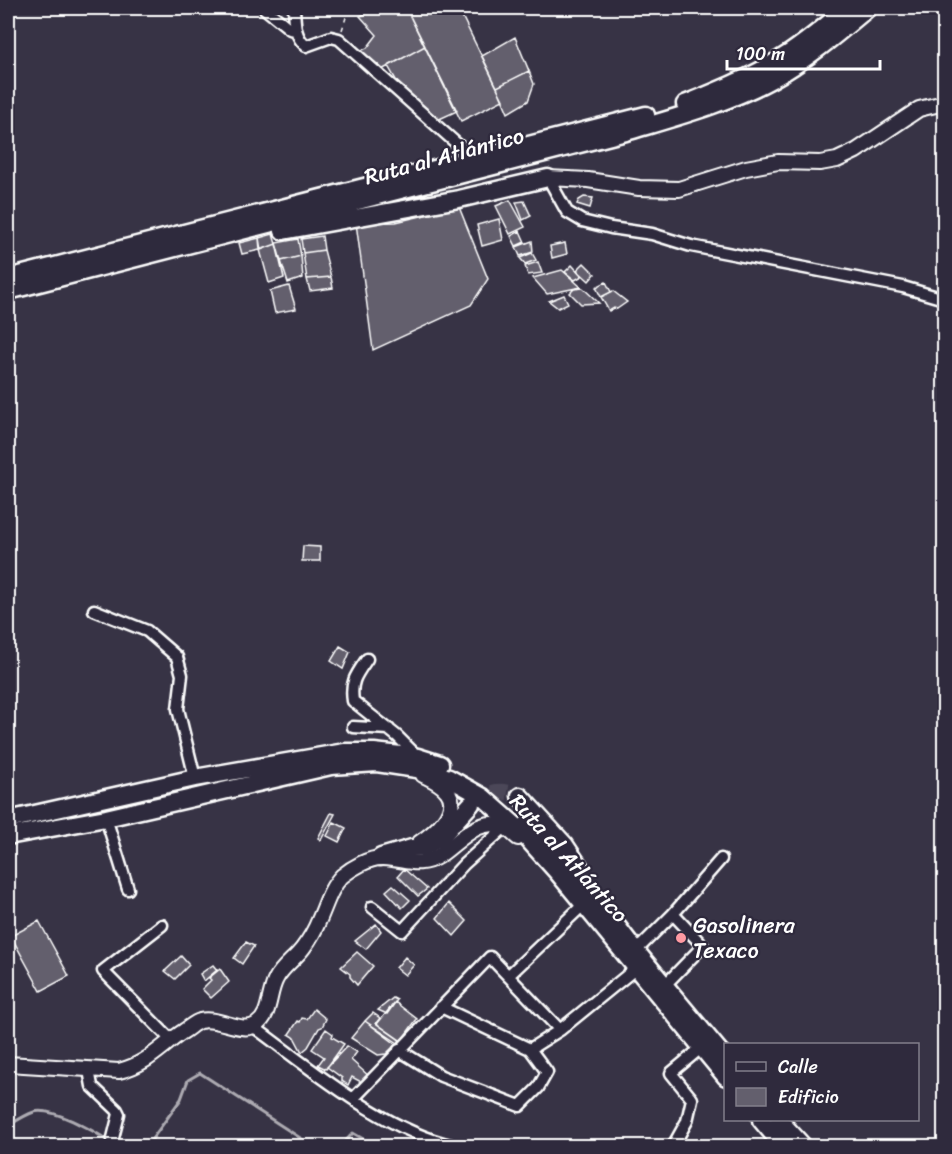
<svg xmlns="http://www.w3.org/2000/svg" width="952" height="1154" viewBox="0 0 952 1154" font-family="Sriracha,sans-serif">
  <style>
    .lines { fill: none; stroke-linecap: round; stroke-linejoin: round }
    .stream { stroke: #adabb2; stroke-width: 3 }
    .building { fill: #635f6d; stroke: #fff; stroke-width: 1.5 }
    .highway-tunnel { stroke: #4b4758; stroke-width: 16; stroke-dasharray: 16 8; stroke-linecap: butt }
    .minor-casing { stroke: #fff; stroke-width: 15 }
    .major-casing { stroke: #fff; stroke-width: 18 }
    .highway-casing { stroke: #fff; stroke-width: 21 }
    .path { stroke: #fff; stroke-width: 1.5; stroke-dasharray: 4.5 4.5; stroke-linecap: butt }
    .minor { stroke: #2f2a3d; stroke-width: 10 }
    .major { stroke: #2f2a3d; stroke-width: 14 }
    .highway { stroke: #2f2a3d; stroke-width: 16 }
    .poi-dot { fill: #ff9aa2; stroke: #2f2a3d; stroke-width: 2 }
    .labels { text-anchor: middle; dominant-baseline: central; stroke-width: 4.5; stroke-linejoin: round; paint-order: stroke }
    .street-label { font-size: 22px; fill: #fff; stroke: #2f2a3d }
    .poi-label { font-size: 22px; fill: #fff; stroke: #2f2a3d; text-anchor: start }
  </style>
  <rect width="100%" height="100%" fill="#373345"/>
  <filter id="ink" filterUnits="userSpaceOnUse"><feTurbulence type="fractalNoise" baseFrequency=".0167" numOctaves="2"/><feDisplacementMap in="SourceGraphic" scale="12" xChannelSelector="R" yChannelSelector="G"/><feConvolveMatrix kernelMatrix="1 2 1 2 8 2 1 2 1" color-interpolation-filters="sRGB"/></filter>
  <g filter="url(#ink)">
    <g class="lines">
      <path class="stream" d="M8 1126C16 1121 25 1115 34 1112 52 1107 94 1131 109 1141
        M116 1143 130 1145 150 1142 181 1099 188 1080 200 1073 308 1143 319 1146
        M341 1146 353 1133 365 1140 366 1146"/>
    </g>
    <path class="building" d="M381 8H406L425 46 378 72 356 52 367 48 377 35 360 16Z
      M406 8H458L503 100 461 121Z
      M515 37 529 71 497 87 482 56Z
      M425 46 457 111 435 121 403 92 388 66Z
      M529 71 534 84 528 101 508 113 497 87Z
      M584 197 593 198 590 208 577 204 579 200Z
      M510 200 525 227 510 234 496 206Z
      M524 201 531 216 523 220 516 202Z
      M459 207 488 279 471 305 373 350 356 223 396 222Z
      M499 219 503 240 482 246 477 225Z
      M520 231 525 242 516 246 511 236Z
      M273 234 276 244 261 250 259 238Z
      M322 236 324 250 303 253 301 239Z
      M259 238 260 250 242 254 239 243Z
      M298 239 301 256 281 261 276 243Z
      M532 241 533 252 520 256 516 247Z
      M565 243 567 254 552 258 550 246Z
      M276 244 284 278 269 283 260 250Z
      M324 250 331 277 307 279 303 253Z
      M532 253 536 260 525 264 520 258Z
      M301 256 303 278 288 283 281 261Z
      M538 262 542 273 528 275 525 266Z
      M584 263 595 274 589 281 577 270Z
      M572 265 582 276 575 280 565 272Z
      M562 270 581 287 547 294 533 278Z
      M331 277 333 288 310 291 307 279Z
      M606 282 611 292 601 297 596 287Z
      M289 286 296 309 275 313 270 291Z
      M583 288 599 303 581 304 570 293 574 289Z
      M613 291 627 302 617 309 614 308 609 311 601 297Z
      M564 295 568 303 558 308 549 301Z
      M303 546 320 547V561H302Z
      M340 646 350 652 343 669 331 661Z
      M331 813 335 814 321 840 318 838Z
      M334 822 346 828 339 842 327 836Z
      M404 869 427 889 418 896 398 876Z
      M393 885 410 900 402 908 386 891Z
      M449 903 467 921 454 936 437 918Z
      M39 921 69 976 41 991 11 936Z
      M376 924 381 931 366 949 355 941Z
      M246 942 254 946 242 964 234 958Z
      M357 952 373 966 357 985 350 977V974L341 967Z
      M181 956 189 965 175 979 165 971Z
      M405 957 414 965 405 975 396 968Z
      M213 965 217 970 204 981 200 974Z
      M220 969 229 982 211 998 202 989 211 980 209 978Z
      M393 998 397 1000 387 1014 378 1010Z
      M395 1002 417 1019 401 1041 377 1024Z
      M314 1009 326 1019 322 1027 319 1028 308 1047 302 1052 294 1037 289 1034 298 1021 300 1022 302 1018 307 1019Z
      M373 1013 380 1018 376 1023 400 1040 398 1043 365 1021Z
      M365 1021 396 1044 386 1054 378 1055 351 1038Z
      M326 1029 333 1034 332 1037 344 1044 326 1069 318 1065 324 1057 312 1049Z
      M347 1046 357 1052 351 1060 370 1077 365 1084 352 1077 348 1085 342 1081V1078L327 1067Z"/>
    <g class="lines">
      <path class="highway-tunnel" d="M471 804C488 792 499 788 520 796"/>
      <g class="minor-casing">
        <path id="minor" d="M264 8 290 29 296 30
          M294 8C295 22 294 36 306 46L331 37 339 39 474 159
          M548 178 567 212 582 221 611 228 652 234 691 246 903 287 944 299
          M94 610 147 631 177 657 182 675 178 709 195 778
          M367 659C356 675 350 682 353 701L397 736 418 757
          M353 727 389 729
          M106 818 128 889
          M372 907 402 931 464 864 505 827
          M162 925 103 971 170 1039
          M636 951 673 914 721 859
          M508 976 583 905
          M665 985 703 946 673 914
          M254 1027C313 1070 384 1131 455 1146
          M530 1049 560 1030 635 969
          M399 1050 441 1076 520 1106 538 1088 547 1072 530 1049 441 1007
          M89 1070 92 1086 117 1110 119 1114 111 1146
          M353 1099 490 957 560 1030
          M673 1146 687 1121 692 1099 671 1073 701 1048"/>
      </g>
      <g class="major-casing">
        <path id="major" d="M548 178 588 180 639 188 679 189 746 168 778 162 820 163 837 160 856 151 919 109 944 103
          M419 843C434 833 462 810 447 791 441 783 431 779 423 775
          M8 1064 119 1071C148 1064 161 1046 184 1031 189 1028 195 1022 200 1021 217 1016 243 1035 257 1024 271 1014 268 994 276 979 282 967 295 959 303 948 309 940 315 930 319 920 326 905 330 888 342 876 352 868 370 857 383 858 406 859 418 869 440 855 458 843 480 815 504 827 509 829 514 835 518 838"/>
      </g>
      <g class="highway-casing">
        <path id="highway" d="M685 104C719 90 755 76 785 56 807 42 827 25 847 8
          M283 231 459 199 548 178
          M8 278 646 115
          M8 291 626 132C676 117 726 104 772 79 807 60 838 33 868 8
          M520 796 565 845 579 866
          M8 820 195 778 345 752H374L418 757 440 764
          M528 823 587 887 636 951 726 1059
          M8 836 106 818 331 766 377 763 423 770 449 778 483 797 517 827 558 873 726 1077
          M381 857 412 848 425 847 440 838 471 804
          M761 1120 783 1146
          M779 1120 803 1146"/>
      </g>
      <path class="path" d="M342 30 349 8"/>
      <use href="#minor" class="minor"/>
      <use href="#major" class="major"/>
      <use href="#highway" class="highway"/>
    </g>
  </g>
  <circle class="poi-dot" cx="681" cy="938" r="6"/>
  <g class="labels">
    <g class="street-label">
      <text transform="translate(444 156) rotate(-15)">Ruta al Atlántico</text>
      <text transform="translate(569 858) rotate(48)">Ruta al Atlántico</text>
    </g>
    <g class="poi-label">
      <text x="693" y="925">Gasolinera<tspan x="693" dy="25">Texaco</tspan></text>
    </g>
  </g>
  <rect width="952" height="1154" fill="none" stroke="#2f2a3d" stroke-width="30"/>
  <rect x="15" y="15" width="922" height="1124" fill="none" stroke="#fff" stroke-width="2" filter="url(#ink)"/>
  <rect x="724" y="1043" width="195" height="78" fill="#2f2a3d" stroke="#827f8b" stroke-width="1.5"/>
  <rect x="736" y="1062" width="30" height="9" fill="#2f2a3d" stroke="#827f8b" stroke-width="1.5"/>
  <text x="778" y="1073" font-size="18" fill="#ffffff">Calle</text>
  <rect x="736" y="1088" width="30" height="18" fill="#635f6d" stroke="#827f8b" stroke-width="1.5"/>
  <text x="778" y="1103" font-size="18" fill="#ffffff">Edificio</text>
  <path d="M727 60v9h153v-9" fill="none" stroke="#ffffff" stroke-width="3"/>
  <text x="736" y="60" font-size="18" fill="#ffffff" stroke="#2f2a3d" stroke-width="4.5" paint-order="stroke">100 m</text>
</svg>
